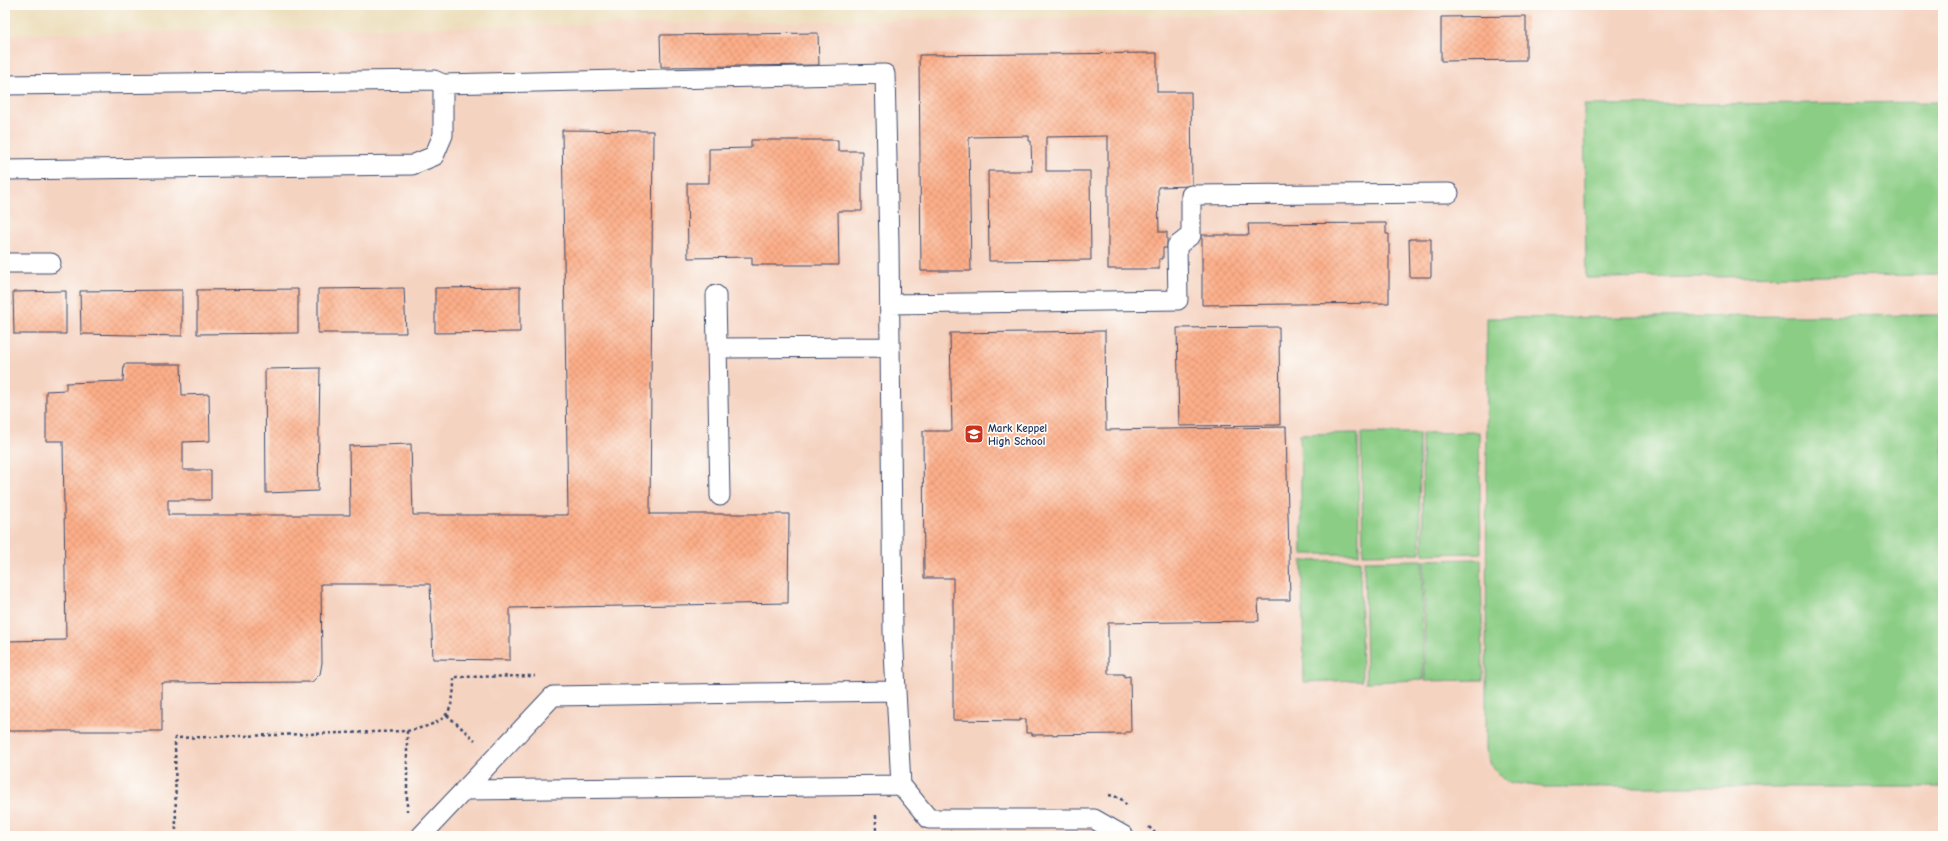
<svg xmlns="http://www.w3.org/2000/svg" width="1948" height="841" viewBox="0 0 1948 841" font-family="'Comic Neue',sans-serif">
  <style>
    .built { fill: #f5d3c1 }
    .green { fill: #8bcd85; stroke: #537e72 }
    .building { fill: url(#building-cross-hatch) }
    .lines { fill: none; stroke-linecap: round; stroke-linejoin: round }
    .service-casing { stroke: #3a496c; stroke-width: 21 }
    .path { stroke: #3a496c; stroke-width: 2.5; stroke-dasharray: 3 3; stroke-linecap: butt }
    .service { stroke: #fff; stroke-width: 19 }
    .labels { text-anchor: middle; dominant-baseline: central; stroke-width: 3.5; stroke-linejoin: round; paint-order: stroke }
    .poi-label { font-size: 11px; font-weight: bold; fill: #1b2f5e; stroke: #fdfcf7; text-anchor: start }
  </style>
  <defs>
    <pattern id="building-cross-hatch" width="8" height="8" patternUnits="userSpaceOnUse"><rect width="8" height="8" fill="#fdae88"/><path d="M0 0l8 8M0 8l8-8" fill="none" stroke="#d89678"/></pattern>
  </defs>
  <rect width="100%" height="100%" fill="#fdfcf7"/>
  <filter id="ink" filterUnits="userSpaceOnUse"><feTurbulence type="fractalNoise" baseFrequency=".025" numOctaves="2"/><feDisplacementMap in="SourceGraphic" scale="8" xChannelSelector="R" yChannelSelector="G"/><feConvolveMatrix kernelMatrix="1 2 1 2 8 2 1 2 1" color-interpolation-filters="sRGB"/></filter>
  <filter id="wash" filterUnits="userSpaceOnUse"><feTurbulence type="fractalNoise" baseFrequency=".012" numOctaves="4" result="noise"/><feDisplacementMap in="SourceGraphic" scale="16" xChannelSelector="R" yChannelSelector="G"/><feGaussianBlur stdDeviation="0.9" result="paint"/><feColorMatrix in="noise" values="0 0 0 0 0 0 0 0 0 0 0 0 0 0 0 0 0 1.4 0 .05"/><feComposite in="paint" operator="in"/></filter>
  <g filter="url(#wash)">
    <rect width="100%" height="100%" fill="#eddfbd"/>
    <path class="built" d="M1844 5H1943V834L1695 836H5V34Z"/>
    <path class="green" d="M1943 102V275L1586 278 1584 105Z
      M1943 315V787H1543L1506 782 1492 768 1486 750 1487 318Z
      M1479 432 1481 553 1423 554 1422 433Z
      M1358 433 1359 554H1302L1300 434Z
      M1361 433H1419L1420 553 1363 554Z
      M1481 559 1483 680 1425 681 1424 560Z
      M1360 560 1362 680 1304 682 1302 561Z
      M1422 560 1423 680 1366 682 1364 561Z"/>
    <g id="blocks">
      <path class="building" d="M1526 16V60L1441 61V17Z
        M818 33 819 65 661 67 660 35Z
        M1157 53V92H1191L1192 186 1158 187 1159 232H1167V248H1163V259H1159V269H1108V136L1046 137V171H1090L1091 260 989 261 988 171H1032L1031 141H1029V136L969 137 971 271H921L919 55Z
        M562 130 653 131 650 514H789L788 603 510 608V660L433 659 430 584H321L322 663 320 674 312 682 162 683V731H5V641L66 640 63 441H46V391L66 390V383L123 381 124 364H181L182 395 209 394 210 441 183 442V470H211V500H168V515H350L349 446 411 444 413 515H568Z
        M751 140H838V151H862V211H838L839 265H752V257L688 258 687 183H709V149L751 148Z
        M1386 223V234H1389V303L1202 305V235H1249L1248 224Z
        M1409 239H1431V277H1410Z
        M520 287V332L435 333V288Z
        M404 288 406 333H318V289Z
        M298 289V333L197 334V290Z
        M182 290V336L81 334 80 291Z
        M66 291V334H14L13 292Z
        M1279 327 1280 425 1179 426 1177 328Z
        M1105 331 1106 430 1286 427 1290 600H1258L1259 621 1108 623V674H1124V677L1130 676 1131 732H1125V734L1032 735V733H1026V719H1020V721L953 720V578H924L923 431H952L950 333Z
        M320 368 318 491 266 493 265 369Z"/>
    </g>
  </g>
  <g filter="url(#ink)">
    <use href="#blocks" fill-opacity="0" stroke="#3a496c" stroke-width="1"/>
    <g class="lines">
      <g class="service-casing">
        <path id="service" d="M443 84 885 74 889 245 893 631 896 691
          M5 85 434 80 443 84V135L434 156 412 165 5 170
          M5 263H51
          M716 295 720 496
          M890 304 1178 300 1177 246 1191 235V195L1449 193
          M717 348 890 347
          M464 790 901 785
          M421 836 553 696 896 691 901 785 929 819H1094L1124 836"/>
      </g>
      <path class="path" d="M447 715 475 740
        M407 731V811
        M1109 795 1120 798 1128 807
        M876 815V836
        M1149 827 1158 836
        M176 836 175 738 407 731C445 723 454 717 454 677L535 676"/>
      <use href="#service" class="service"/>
    </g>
  </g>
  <defs>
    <g id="school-square" transform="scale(1)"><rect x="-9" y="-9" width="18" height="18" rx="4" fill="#c8321e" stroke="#fdfcf7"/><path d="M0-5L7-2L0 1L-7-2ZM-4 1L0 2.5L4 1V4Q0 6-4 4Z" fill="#fff"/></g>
  </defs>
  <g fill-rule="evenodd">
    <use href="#school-square" x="974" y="434"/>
  </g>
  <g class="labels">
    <g class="poi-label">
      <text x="988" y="428">Mark Keppel<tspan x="988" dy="13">High School</tspan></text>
    </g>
  </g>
  <rect width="1948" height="841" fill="none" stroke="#fdfcf7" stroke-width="20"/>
</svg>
